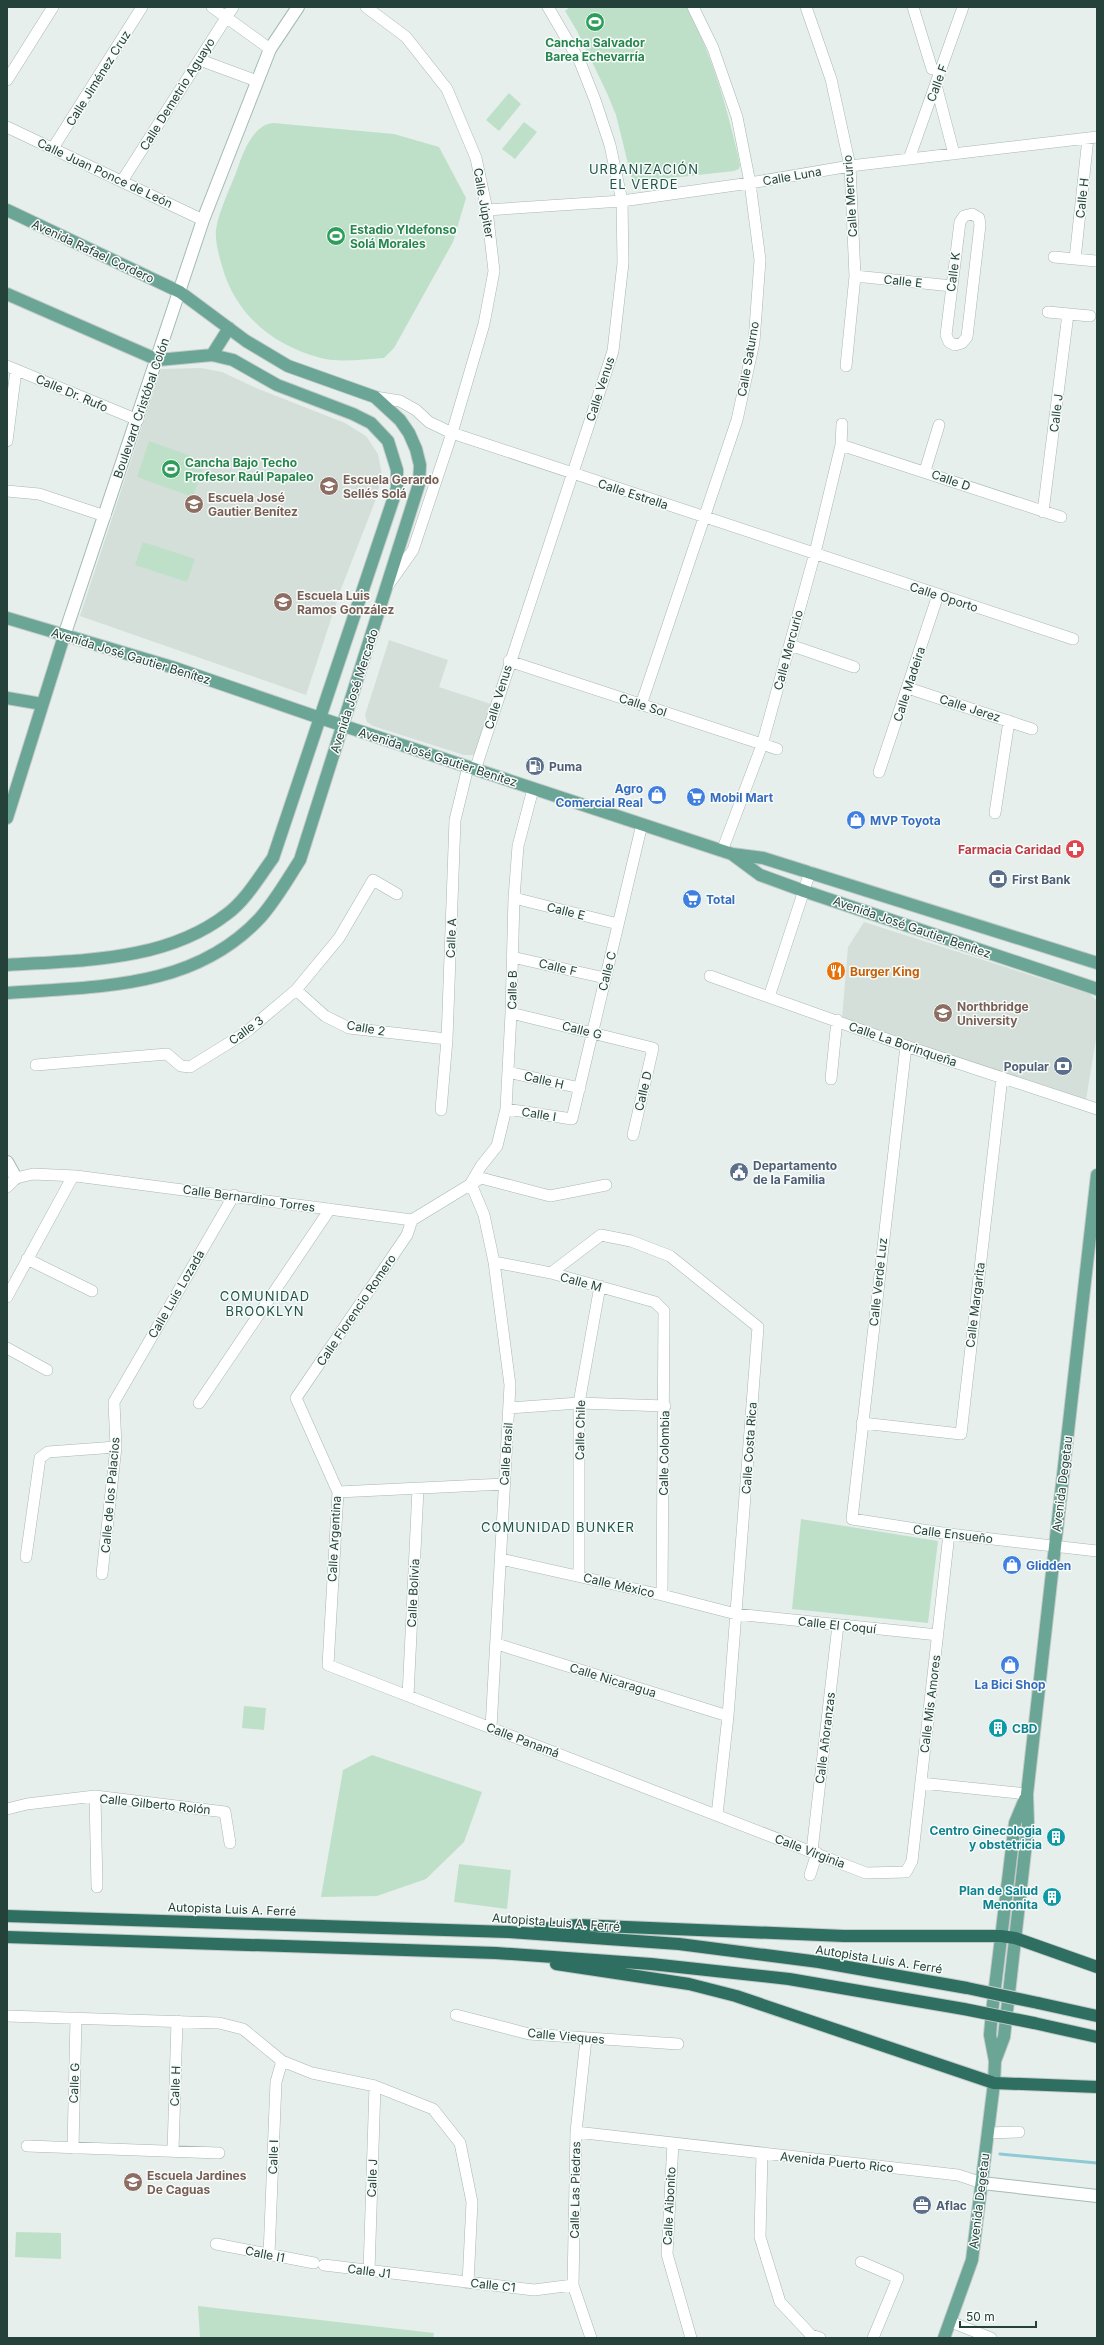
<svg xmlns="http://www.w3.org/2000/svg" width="1104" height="2345" viewBox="0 0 1104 2345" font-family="Inter,sans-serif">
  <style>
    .built { fill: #d4dfda }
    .green { fill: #bfe0c8 }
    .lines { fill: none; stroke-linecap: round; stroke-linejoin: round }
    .stream { stroke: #8ec9d4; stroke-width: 3 }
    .street-casing { stroke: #a8b8b2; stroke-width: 12 }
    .secondary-casing { stroke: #a4bbb3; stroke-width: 14 }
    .primary-casing { stroke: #c2cac8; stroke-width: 14 }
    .highway-casing { stroke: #c2cac8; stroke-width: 14 }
    .street { stroke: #fff; stroke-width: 11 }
    .secondary { stroke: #fff; stroke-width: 12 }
    .primary { stroke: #6aa596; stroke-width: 12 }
    .highway { stroke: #2f6f62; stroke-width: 12 }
    .highway-bridge-casing { stroke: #c2cac8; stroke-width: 14; stroke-linecap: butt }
    .highway-bridge { stroke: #2f6f62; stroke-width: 12 }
    .labels { text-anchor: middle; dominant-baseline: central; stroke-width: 3; stroke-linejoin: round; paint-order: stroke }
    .leisure-label { font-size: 12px; font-weight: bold; fill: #27864d; stroke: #f7fbf9; text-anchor: start }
    .street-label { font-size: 12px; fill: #24423a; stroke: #f7fbf9 }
    .education-label { font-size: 12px; font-weight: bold; fill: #785e54; stroke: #f7fbf9; text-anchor: start }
    .service-label { font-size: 12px; font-weight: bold; fill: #4e5e75; stroke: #f7fbf9; text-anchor: start }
    .shop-label { font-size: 12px; font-weight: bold; fill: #366cbe; stroke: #f7fbf9; text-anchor: start }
    .health-label { font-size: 12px; font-weight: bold; fill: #be3a42; stroke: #f7fbf9; text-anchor: end }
    .food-label { font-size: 12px; font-weight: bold; fill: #c56008; stroke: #f7fbf9; text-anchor: start }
    .culture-label { font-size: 12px; font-weight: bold; fill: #0d838f; stroke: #f7fbf9; text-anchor: end }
    .neighbourhood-label { font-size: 13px; letter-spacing: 1px; fill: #1f5548; stroke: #f7fbf9 }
  </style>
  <rect width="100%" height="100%" fill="#e6efeb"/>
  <path class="built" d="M201 368 222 372 256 388 345 423 366 436 378 454 382 475 376 499 341 589 306 695 80 616 161 369Z
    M389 640 448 660 439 687 494 705 476 752 473 755H464L373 726 367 722 365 715Z
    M864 922 1090 994 1097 1001V1033L1086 1100 842 1018 848 947Z"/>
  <path class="green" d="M570 7H687C713 57 728 110 740 165L739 169 734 171 635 182 632 180 616 115 607 93 577 31 565 11Z
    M509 93 521 104 499 131 486 120Z
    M524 122 537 132 515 159 502 149Z
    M273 123 394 134 439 147 466 198 453 242 394 348 384 358C363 359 341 363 321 358 273 346 235 314 222 266 219 255 215 242 216 230 219 210 230 189 237 170 243 152 253 125 273 123Z
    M149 441 205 461 193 497 137 477Z
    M143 542 195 559 187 582 135 565Z
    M801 1519 938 1541 928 1623 792 1609Z
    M244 1706 266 1708 264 1730 242 1728Z
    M372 1755 482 1792 464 1842 426 1879 377 1896 321 1897 343 1770Z
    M459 1864 511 1870 507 1909 454 1902Z
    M16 2232 61 2233V2259L15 2257Z
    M198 2306 434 2333 433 2338H200Z"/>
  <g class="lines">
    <path class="stream" d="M1000 2154 1097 2163"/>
    <g class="street-casing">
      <path id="street" d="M212 7 270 49
        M366 7 406 37 447 89 476 158 487 210 494 271 484 324 452 433 413 550 389 584
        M806 7 831 79 850 166 855 276 846 366
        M913 7 932 69
        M200 60 257 81
        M7 80 53 7
        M936 85 954 154
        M7 127 203 220
        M53 148 142 7
        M909 159 963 7
        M122 181 233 7
        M487 210 622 201 750 183 850 166 1097 137
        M972 214 979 218 980 225 967 337 962 343 955 345 949 342 946 335 960 222 964 216Z
        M1054 257 1096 261
        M1075 259 1088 138
        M855 276 952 286
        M1048 312 1090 316
        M7 366 138 420
        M375 397 400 401 416 410 429 422 452 433 1073 639
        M7 441 16 370
        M841 445 1061 517
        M925 471 939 425
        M7 491 39 494 105 516
        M1043 512 1068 314
        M790 645 854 667
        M509 661 777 749
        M908 688 1032 729
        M641 705 737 420 754 342 760 260 750 183 737 117 713 48 693 7
        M475 770 613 351 623 263 622 201 610 145 595 100 580 62 548 7
        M879 772 938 595
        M995 813 1009 721
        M722 851 762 745 815 553 841 445 842 424
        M514 898 618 924
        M512 957 605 978
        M710 976 906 1046 1097 1109
        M296 990 325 1016 349 1028 447 1039
        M769 997 810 872
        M511 1013 653 1048 633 1135
        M906 1046 852 1519 949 1534 1097 1551
        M36 1065 167 1054 181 1066 190 1067 245 1033 296 990 339 938 373 880 397 894
        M508 1072 580 1088
        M831 1079 837 1020
        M506 1109 572 1119 642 824
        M441 1110 447 1039 455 820 468 767
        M471 1183 481 1166 497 1146 506 1109 511 1013 514 898 518 846 533 789
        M471 1184 484 1215 494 1262 510 1385 491 1728
        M7 1187 16 1178 33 1174 76 1176 412 1220 481 1178 550 1196 606 1185
        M412 1220 407 1235 296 1398 338 1492 328 1665 866 1873 906 1872 912 1861 949 1534
        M27 1259 92 1291
        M494 1262 551 1273 655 1302 664 1311 662 1595
        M551 1273 601 1235 631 1241 670 1256 758 1327 728 1716 717 1815
        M7 1297 73 1176
        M7 1348 47 1370
        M199 1403 330 1209
        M509 1408 579 1403 665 1406
        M862 1423 961 1434 1002 1077
        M338 1492 504 1484
        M26 1557 40 1458 48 1452 116 1447
        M501 1559 662 1595 736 1614 938 1635
        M102 1574 116 1447 114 1402 234 1195
        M579 1576V1403L600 1286
        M497 1644 728 1716
        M408 1696 418 1489
        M921 1783 1027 1794
        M95 1796 97 1887
        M7 1809 27 1804 95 1796 225 1812 230 1843
        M812 1851 838 1625
        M810 1875 817 1853
        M456 2015 529 2034 678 2044
        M7 2016 219 2023 243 2029 282 2061 312 2073 375 2086 433 2109 460 2143 472 2202 468 2283
        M586 2039 576 2132 573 2285 591 2338
        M576 2132 958 2175 982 2183
        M988 2133 1019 2132
        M673 2143 667 2254 691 2338
        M27 2146 219 2153
        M73 2148 76 2018
        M173 2151 177 2021
        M762 2153 760 2237 780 2302 811 2335 820 2338
        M216 2244 314 2263
        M269 2255 276 2082 282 2061
        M861 2262 898 2278 873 2338
        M324 2265 534 2290 573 2285
        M369 2271 375 2086
        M951 2322 991 2338"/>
    </g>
    <g class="secondary-casing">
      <path id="secondary" d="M64 636 203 220 270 49 298 7
        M7 1162 16 1178
        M982 2183 1097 2196"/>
    </g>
    <g class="primary-casing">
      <path id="primary" d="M7 210 180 292 246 341 288 366 375 397 400 420 409 433 416 449 420 465 419 484 300 860C287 880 276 900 260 918 193 990 97 986 7 993
        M7 294 158 360 212 355 233 360 277 385 353 414 371 423 388 441 397 470V488L273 858C259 877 246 900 227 914 165 962 81 960 7 965
        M212 355 229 328
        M7 618 175 668 320 718 732 854 763 858 1097 963
        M7 698 42 704
        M7 818 64 636
        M733 855 760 875 804 891 1097 989
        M995 2061 1004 2037 1028 1825 1027 1794 1097 1175
        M944 2338 972 2260 994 2083 995 2061 990 2035 992 2012 1015 1823 1025 1799"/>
    </g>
    <g class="highway-casing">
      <path id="highway" d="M7 1916 509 1932 679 1944 819 1962 967 1988
        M540 1929 578 1925 844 1936H1001L1015 1938 1097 1967
        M7 1937 496 1953 651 1964 789 1979 964 2009
        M556 1964 689 1984 736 1996 994 2083 1097 2087
        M1038 2003 1097 2016
        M1034 2023 1097 2037"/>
    </g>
    <use href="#street" class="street"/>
    <use href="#secondary" class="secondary"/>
    <use href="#primary" class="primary"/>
    <use href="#highway" class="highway"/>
    <g class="highway-bridge-casing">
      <path id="highway-bridge" d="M967 1988 1038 2003
        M964 2009 1034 2023"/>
    </g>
    <use href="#highway-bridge" class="highway-bridge"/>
  </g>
  <defs>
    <g id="stadium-disc" transform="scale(1)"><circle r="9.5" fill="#2e9e5b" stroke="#f7fbf9"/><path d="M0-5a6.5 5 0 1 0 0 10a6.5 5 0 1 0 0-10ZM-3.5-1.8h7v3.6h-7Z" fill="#fff"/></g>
    <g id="school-disc" transform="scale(1)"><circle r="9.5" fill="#8d6e63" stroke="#f7fbf9"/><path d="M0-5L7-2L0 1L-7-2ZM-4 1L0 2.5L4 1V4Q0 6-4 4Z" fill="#fff"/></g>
    <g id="fuel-disc" transform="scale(1)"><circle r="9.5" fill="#5c6f8a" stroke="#f7fbf9"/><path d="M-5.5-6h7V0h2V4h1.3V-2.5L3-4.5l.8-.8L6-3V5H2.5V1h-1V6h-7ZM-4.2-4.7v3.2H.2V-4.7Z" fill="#fff"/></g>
    <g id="shop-disc" transform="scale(1)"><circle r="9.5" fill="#3f7fe0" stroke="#f7fbf9"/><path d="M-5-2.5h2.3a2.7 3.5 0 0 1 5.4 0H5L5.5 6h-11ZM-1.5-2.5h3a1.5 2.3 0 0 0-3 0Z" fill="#fff"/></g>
    <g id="supermarket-disc" transform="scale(1)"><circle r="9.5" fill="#3f7fe0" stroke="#f7fbf9"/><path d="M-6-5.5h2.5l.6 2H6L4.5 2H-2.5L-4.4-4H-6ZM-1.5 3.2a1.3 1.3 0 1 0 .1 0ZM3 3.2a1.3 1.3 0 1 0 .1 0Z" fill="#fff"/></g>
    <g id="pharmacy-disc" transform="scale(1)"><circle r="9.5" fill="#e0444e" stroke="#f7fbf9"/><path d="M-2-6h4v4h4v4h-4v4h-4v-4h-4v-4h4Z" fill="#fff"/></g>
    <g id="bank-disc" transform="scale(1)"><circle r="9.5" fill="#5c6f8a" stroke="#f7fbf9"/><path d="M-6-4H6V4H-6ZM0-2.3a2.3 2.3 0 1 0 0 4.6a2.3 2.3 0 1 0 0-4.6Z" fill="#fff"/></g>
    <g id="restaurant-disc" transform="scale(1)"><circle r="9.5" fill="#e8710a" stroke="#f7fbf9"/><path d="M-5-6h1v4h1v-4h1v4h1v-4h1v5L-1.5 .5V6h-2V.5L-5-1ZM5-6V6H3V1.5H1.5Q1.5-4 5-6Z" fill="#fff"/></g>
    <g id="university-disc" transform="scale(1)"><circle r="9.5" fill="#8d6e63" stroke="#f7fbf9"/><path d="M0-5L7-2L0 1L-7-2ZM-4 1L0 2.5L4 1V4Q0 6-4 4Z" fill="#fff"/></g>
    <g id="civic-disc" transform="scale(1)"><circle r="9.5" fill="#5c6f8a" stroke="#f7fbf9"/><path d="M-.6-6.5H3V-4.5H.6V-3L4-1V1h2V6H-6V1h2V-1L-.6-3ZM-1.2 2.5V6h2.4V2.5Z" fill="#fff"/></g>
    <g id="building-disc" transform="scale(1)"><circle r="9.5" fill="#0f9aa8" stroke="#f7fbf9"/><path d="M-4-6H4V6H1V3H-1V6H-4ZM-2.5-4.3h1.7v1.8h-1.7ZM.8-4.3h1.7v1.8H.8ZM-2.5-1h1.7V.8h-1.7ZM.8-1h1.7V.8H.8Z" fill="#fff"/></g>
    <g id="office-disc" transform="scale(1)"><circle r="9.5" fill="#5c6f8a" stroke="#f7fbf9"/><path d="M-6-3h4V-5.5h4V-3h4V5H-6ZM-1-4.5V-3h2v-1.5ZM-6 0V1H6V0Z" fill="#fff"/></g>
  </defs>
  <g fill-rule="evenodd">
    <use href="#stadium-disc" x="595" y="22"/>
    <use href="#stadium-disc" x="336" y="236"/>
    <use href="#stadium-disc" x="171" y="469"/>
    <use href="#school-disc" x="329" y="486"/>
    <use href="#school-disc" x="194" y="504"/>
    <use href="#school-disc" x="283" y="602"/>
    <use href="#fuel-disc" x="535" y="766"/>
    <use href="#shop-disc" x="657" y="795"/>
    <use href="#supermarket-disc" x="696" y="797"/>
    <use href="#shop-disc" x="856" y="820"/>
    <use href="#pharmacy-disc" x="1075" y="849"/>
    <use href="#bank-disc" x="998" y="879"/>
    <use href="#supermarket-disc" x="692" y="899"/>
    <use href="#restaurant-disc" x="836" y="971"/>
    <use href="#university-disc" x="943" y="1013"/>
    <use href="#bank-disc" x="1063" y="1066"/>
    <use href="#civic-disc" x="739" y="1172"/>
    <use href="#shop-disc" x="1012" y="1565"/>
    <use href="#shop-disc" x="1010" y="1665"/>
    <use href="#building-disc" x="998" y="1728"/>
    <use href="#building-disc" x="1056" y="1837"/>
    <use href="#building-disc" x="1052" y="1897"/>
    <use href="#school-disc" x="133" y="2182"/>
    <use href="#office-disc" x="922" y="2205"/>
  </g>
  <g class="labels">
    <g class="leisure-label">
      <text x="595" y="42" text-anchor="middle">Cancha Salvador<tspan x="595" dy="14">Barea Echevarría</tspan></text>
      <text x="350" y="229">Estadio Yldefonso<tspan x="350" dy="14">Solá Morales</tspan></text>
      <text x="185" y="462">Cancha Bajo Techo<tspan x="185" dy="14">Profesor Raúl Papaleo</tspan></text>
    </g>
    <g class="street-label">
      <text transform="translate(98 78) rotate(-58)">Calle Jiménez Cruz</text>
      <text transform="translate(937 83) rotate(-70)">Calle F</text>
      <text transform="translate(177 94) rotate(-58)">Calle Demetrio Aguayo</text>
      <text transform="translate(105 173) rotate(25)">Calle Juan Ponce de León</text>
      <text transform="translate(792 176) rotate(-10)">Calle Luna</text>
      <text transform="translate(850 196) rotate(-94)">Calle Mercurio</text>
      <text transform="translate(1082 198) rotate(-84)">Calle H</text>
      <text transform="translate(484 203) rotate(80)">Calle Júpiter</text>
      <text transform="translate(93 251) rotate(25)">Avenida Rafael Cordero</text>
      <text transform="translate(953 272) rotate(-83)">Calle K</text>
      <text transform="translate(903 281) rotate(6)">Calle E</text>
      <text transform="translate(748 359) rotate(-80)">Calle Saturno</text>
      <text transform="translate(600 389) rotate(-72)">Calle Venus</text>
      <text transform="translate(72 393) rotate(23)">Calle Dr. Rufo</text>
      <text transform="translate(141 408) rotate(-71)">Boulevard Cristóbal Colón</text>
      <text transform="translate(1056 413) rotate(-83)">Calle J</text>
      <text transform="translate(951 480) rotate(19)">Calle D</text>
      <text transform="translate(633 494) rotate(18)">Calle Estrella</text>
      <text transform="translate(944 597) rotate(18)">Calle Oporto</text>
      <text transform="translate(788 650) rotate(-75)">Calle Mercurio</text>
      <text transform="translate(131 656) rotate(17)">Avenida José Gautier Benítez</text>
      <text transform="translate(909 684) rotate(-72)">Calle Madeira</text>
      <text transform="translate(354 691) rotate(-72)">Avenida José Mercado</text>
      <text transform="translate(498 697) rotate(-73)">Calle Venus</text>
      <text transform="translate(643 705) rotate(18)">Calle Sol</text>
      <text transform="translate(970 708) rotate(18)">Calle Jerez</text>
      <text transform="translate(438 757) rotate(18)">Avenida José Gautier Benítez</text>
      <text transform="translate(566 911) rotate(14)">Calle E</text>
      <text transform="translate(912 927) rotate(19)">Avenida José Gautier Benítez</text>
      <text transform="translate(451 938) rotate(-88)">Calle A</text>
      <text transform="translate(558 967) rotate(13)">Calle F</text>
      <text transform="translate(607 971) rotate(-76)">Calle C</text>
      <text transform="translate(512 990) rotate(-89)">Calle B</text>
      <text transform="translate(366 1028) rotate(10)">Calle 2</text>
      <text transform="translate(246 1030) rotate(-36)">Calle 3</text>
      <text transform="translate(582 1030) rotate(14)">Calle G</text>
      <text transform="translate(903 1044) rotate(19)">Calle La Borinqueña</text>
      <text transform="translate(544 1080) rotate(13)">Calle H</text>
      <text transform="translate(643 1091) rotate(-77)">Calle D</text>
      <text transform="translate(539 1114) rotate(9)">Calle I</text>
      <text transform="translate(249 1198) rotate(8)">Calle Bernardino Torres</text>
      <text transform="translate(581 1282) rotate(15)">Calle M</text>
      <text transform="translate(878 1282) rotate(-84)">Calle Verde Luz</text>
      <text transform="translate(176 1294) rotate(-60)">Calle Luis Lozada</text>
      <text transform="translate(975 1305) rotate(-83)">Calle Margarita</text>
      <text transform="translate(356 1310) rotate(-56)">Calle Florencio Romero</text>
      <text transform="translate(580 1430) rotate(-89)">Calle Chile</text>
      <text transform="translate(749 1448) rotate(-86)">Calle Costa Rica</text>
      <text transform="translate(664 1453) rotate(-89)">Calle Colombia</text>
      <text transform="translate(506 1454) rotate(-86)">Calle Brasil</text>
      <text transform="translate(1062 1484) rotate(-83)">Avenida Degetau</text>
      <text transform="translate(110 1495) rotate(-85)">Calle de los Palacios</text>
      <text transform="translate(953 1534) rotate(7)">Calle Ensueño</text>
      <text transform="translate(334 1539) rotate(-87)">Calle Argentina</text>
      <text transform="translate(619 1585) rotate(13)">Calle México</text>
      <text transform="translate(413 1593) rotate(-87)">Calle Bolivia</text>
      <text transform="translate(837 1625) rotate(6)">Calle El Coquí</text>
      <text transform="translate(613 1680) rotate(17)">Calle Nicaragua</text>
      <text transform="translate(930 1704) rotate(-83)">Calle Mis Amores</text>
      <text transform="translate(825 1738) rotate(-83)">Calle Añoranzas</text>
      <text transform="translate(523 1740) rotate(21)">Calle Panamá</text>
      <text transform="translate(155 1804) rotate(6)">Calle Gilberto Rolón</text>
      <text transform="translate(810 1851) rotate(21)">Calle Virginia</text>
      <text transform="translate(232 1909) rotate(2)">Autopista Luis A. Ferré</text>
      <text transform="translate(556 1922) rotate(4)">Autopista Luis A. Ferré</text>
      <text transform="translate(879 1959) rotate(9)">Autopista Luis A. Ferré</text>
      <text transform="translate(566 2036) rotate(5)">Calle Vieques</text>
      <text transform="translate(74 2083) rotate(-88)">Calle G</text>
      <text transform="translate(175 2086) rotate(-88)">Calle H</text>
      <text transform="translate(273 2157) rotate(-88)">Calle I</text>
      <text transform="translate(837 2162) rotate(6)">Avenida Puerto Rico</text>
      <text transform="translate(372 2178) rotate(-88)">Calle J</text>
      <text transform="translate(575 2190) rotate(-89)">Calle Las Piedras</text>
      <text transform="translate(979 2201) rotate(-83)">Avenida Degetau</text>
      <text transform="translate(669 2206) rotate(-87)">Calle Aibonito</text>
      <text transform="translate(265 2254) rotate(11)">Calle I1</text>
      <text transform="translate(369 2271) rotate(7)">Calle J1</text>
      <text transform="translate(493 2285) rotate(6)">Calle C1</text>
    </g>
    <g class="education-label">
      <text x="343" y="479">Escuela Gerardo<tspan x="343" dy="14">Sellés Solá</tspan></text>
      <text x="208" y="497">Escuela José<tspan x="208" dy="14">Gautier Benítez</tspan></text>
      <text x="297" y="595">Escuela Luis<tspan x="297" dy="14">Ramos González</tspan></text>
      <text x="957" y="1006">Northbridge<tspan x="957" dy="14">University</tspan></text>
      <text x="147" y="2175">Escuela Jardines<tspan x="147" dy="14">De Caguas</tspan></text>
    </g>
    <g class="service-label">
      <text x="549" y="766">Puma</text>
      <text x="1012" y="879">First Bank</text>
      <text x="1049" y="1066" text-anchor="end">Popular</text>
      <text x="753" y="1165">Departamento<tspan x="753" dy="14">de la Familia</tspan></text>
      <text x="936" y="2205">Aflac</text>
    </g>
    <g class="shop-label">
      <text x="643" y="788" text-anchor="end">Agro<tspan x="643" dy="14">Comercial Real</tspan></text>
      <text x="710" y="797">Mobil Mart</text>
      <text x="870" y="820">MVP Toyota</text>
      <text x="706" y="899">Total</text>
      <text x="1026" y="1565">Glidden</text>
      <text x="1010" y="1684" text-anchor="middle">La Bici Shop</text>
    </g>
    <g class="health-label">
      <text x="1061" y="849">Farmacia Caridad</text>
    </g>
    <g class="food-label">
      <text x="850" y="971">Burger King</text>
    </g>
    <g class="culture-label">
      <text x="1012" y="1728" text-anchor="start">CBD</text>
      <text x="1042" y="1830">Centro Ginecologia<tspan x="1042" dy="14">y obstetricia</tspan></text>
      <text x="1038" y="1890">Plan de Salud<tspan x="1038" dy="14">Menonita</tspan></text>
    </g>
    <g class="neighbourhood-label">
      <text x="644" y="169">URBANIZACIÓN<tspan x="644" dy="15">EL VERDE</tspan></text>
      <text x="265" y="1296">COMUNIDAD<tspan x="265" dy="15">BROOKLYN</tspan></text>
      <text x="558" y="1527">COMUNIDAD BUNKER</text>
    </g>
  </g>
  <rect width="1104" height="2345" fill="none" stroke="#24423a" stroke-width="16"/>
  <path d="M960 2321v6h76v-6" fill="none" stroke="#24423a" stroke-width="2"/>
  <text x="966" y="2321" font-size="12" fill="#24423a" stroke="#f7fbf9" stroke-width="3" paint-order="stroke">50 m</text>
</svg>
